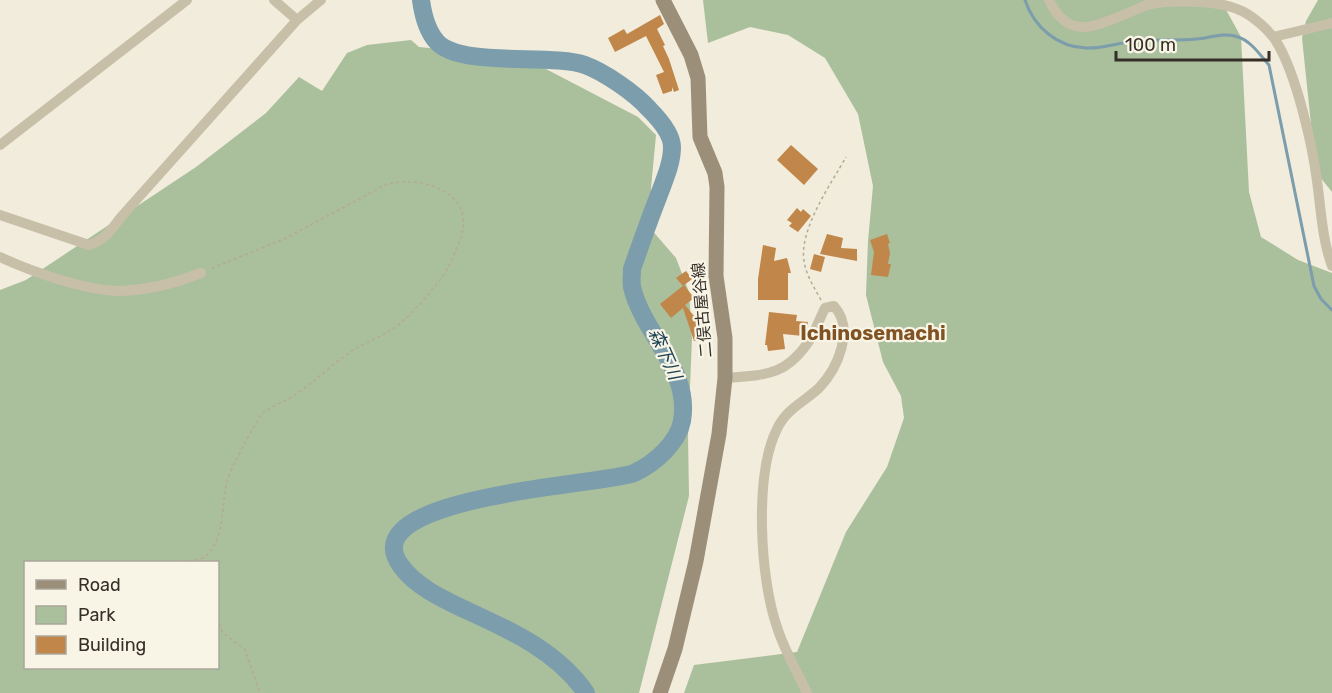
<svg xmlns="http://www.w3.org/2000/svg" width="1332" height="693" viewBox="0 0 1332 693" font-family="Rubik,'Noto Sans JP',sans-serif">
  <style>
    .green { fill: #aabf9c; fill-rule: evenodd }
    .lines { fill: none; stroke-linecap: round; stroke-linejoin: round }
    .stream { stroke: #7b9dac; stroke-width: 3 }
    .river { stroke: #7b9dac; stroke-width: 18 }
    .building { fill: #c18649 }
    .path { stroke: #b4aa92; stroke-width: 1.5; stroke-dasharray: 3 3; stroke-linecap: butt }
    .minor { stroke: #c8bfa8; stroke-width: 10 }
    .secondary { stroke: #9c8f79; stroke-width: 15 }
    .labels { text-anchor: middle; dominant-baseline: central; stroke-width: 4.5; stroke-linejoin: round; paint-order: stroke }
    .street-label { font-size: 16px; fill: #352f28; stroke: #f8f5e7 }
    .water-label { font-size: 18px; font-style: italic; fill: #1f4355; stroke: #f8f5e7 }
    .quarter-label { font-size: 20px; font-weight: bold; fill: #815324; stroke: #f8f5e7 }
  </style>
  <rect width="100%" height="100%" fill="#f1ecdb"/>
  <path class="green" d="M703 0H1214L1224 6 1241 37 1249 192 1261 237 1298 260 1332 273V693H684L694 665 797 652 846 532 887 467 904 418 901 396 883 362 866 295 868 241 873 186 858 114 825 58 788 35 750 27 708 43Z
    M1318 0H1332V192L1316 172 1302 38 1306 21Z
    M411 40 419 47 523 57 638 117 656 135 651 188 650 228 676 258 689 292 692 338 688 435 689 496 639 693H0V290L26 280 196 167 266 113 299 77 322 91 347 53 367 45ZM26 562H218V668H26Z"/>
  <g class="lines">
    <path class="stream" d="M1025 0C1034 27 1057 47 1086 48 1103 49 1120 42 1137 41 1157 39 1176 41 1197 39 1209 38 1226 32 1238 37 1251 41 1260 55 1269 65L1314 286 1321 299 1332 310"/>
    <path class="river" d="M421 0C423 15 427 31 437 42 461 68 551 53 585 65 604 72 635 93 649 109 658 118 672 134 672 147 672 165 663 183 657 200 648 223 640 246 632 269 632 275 631 281 632 287 643 334 691 369 682 421 678 443 654 464 634 473 607 485 348 495 401 566 416 587 445 600 468 611 512 631 558 652 586 693"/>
  </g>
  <path class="building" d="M660 15 664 24 657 29 665 45 663 46 669 59 679 90 674 92 672 87V91L663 94 656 75 664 72 646 36 615 52 608 38 624 29 627 34Z
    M791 145 818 169 804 185 777 160Z
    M797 208 801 212 803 209 811 216 798 232 789 226 792 223 787 220Z
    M827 234 843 238 841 248 857 249V261L820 254Z
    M887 234 890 243 888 244 890 253 888 264H891L888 277 871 275 874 252 870 240Z
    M763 245 776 248 774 261 787 258 791 273H788V300H758V279Z
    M814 254 825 257 821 272 810 269Z
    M686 271 692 279 683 286 676 278Z
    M684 285 694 298 685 305 694 316 702 313 710 336 694 341 683 308 671 318 660 304Z
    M769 312 797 315 796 321 808 322 805 334 803 336 783 334 785 349 768 351 767 345H765Z"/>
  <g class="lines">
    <path class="path" d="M821 300C814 287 806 275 804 261 799 229 831 184 846 157
      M177 562C186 560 200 562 207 555 226 535 221 505 227 481 229 472 257 418 263 413 272 405 285 402 295 395 314 382 330 366 349 353 362 343 379 338 393 329 407 320 440 283 448 268 452 260 455 251 459 243 467 224 465 203 445 192 427 181 407 180 387 184L284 239 210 269
      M218 618 222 632 245 650 260 693"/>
    <path class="minor" d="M274 0 297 20
      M1049 0C1055 13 1066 27 1082 27 1098 28 1131 11 1147 5 1169 0 1216 0 1237 9 1251 14 1268 29 1276 41 1296 73 1312 143 1317 181 1321 209 1322 239 1332 266
      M1273 37 1332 23
      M0 145 187 0
      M0 215 89 245C105 240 112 229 121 217L297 20 321 0
      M0 257C30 271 86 291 120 291 147 290 176 283 201 273
      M725 378C766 375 787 376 811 338 816 329 820 318 825 308L834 306C855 329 838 368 819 388 804 402 786 409 777 429 754 475 760 579 777 627 784 650 797 671 807 693"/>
    <path class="secondary" d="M660 693 675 649 696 561 719 434 725 378V338L716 276 717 187 715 173 700 137 698 78 691 55 663 0"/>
  </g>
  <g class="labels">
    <g class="street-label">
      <text transform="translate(702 310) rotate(-95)">二俣古屋谷線</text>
    </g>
    <g class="water-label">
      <text transform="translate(665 354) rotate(66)">森下川</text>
    </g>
    <g class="quarter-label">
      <text x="873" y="333">Ichinosemachi</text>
    </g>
  </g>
  <rect x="24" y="561" width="195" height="108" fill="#f8f5e7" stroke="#aaa69b" stroke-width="1.5"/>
  <rect x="36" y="580" width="30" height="9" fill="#9c8f79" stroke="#aaa69b" stroke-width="1.5"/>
  <text x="78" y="591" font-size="18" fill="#352f28">Road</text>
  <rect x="36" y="606" width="30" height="18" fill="#aabf9c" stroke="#aaa69b" stroke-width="1.5"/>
  <text x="78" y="621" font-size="18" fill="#352f28">Park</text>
  <rect x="36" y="636" width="30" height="18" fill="#c18649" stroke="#aaa69b" stroke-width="1.5"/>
  <text x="78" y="651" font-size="18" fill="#352f28">Building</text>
  <path d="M1116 51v9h153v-9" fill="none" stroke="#352f28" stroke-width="3"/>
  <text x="1125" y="51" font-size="18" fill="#352f28" stroke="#f8f5e7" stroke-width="4.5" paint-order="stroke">100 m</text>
</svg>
